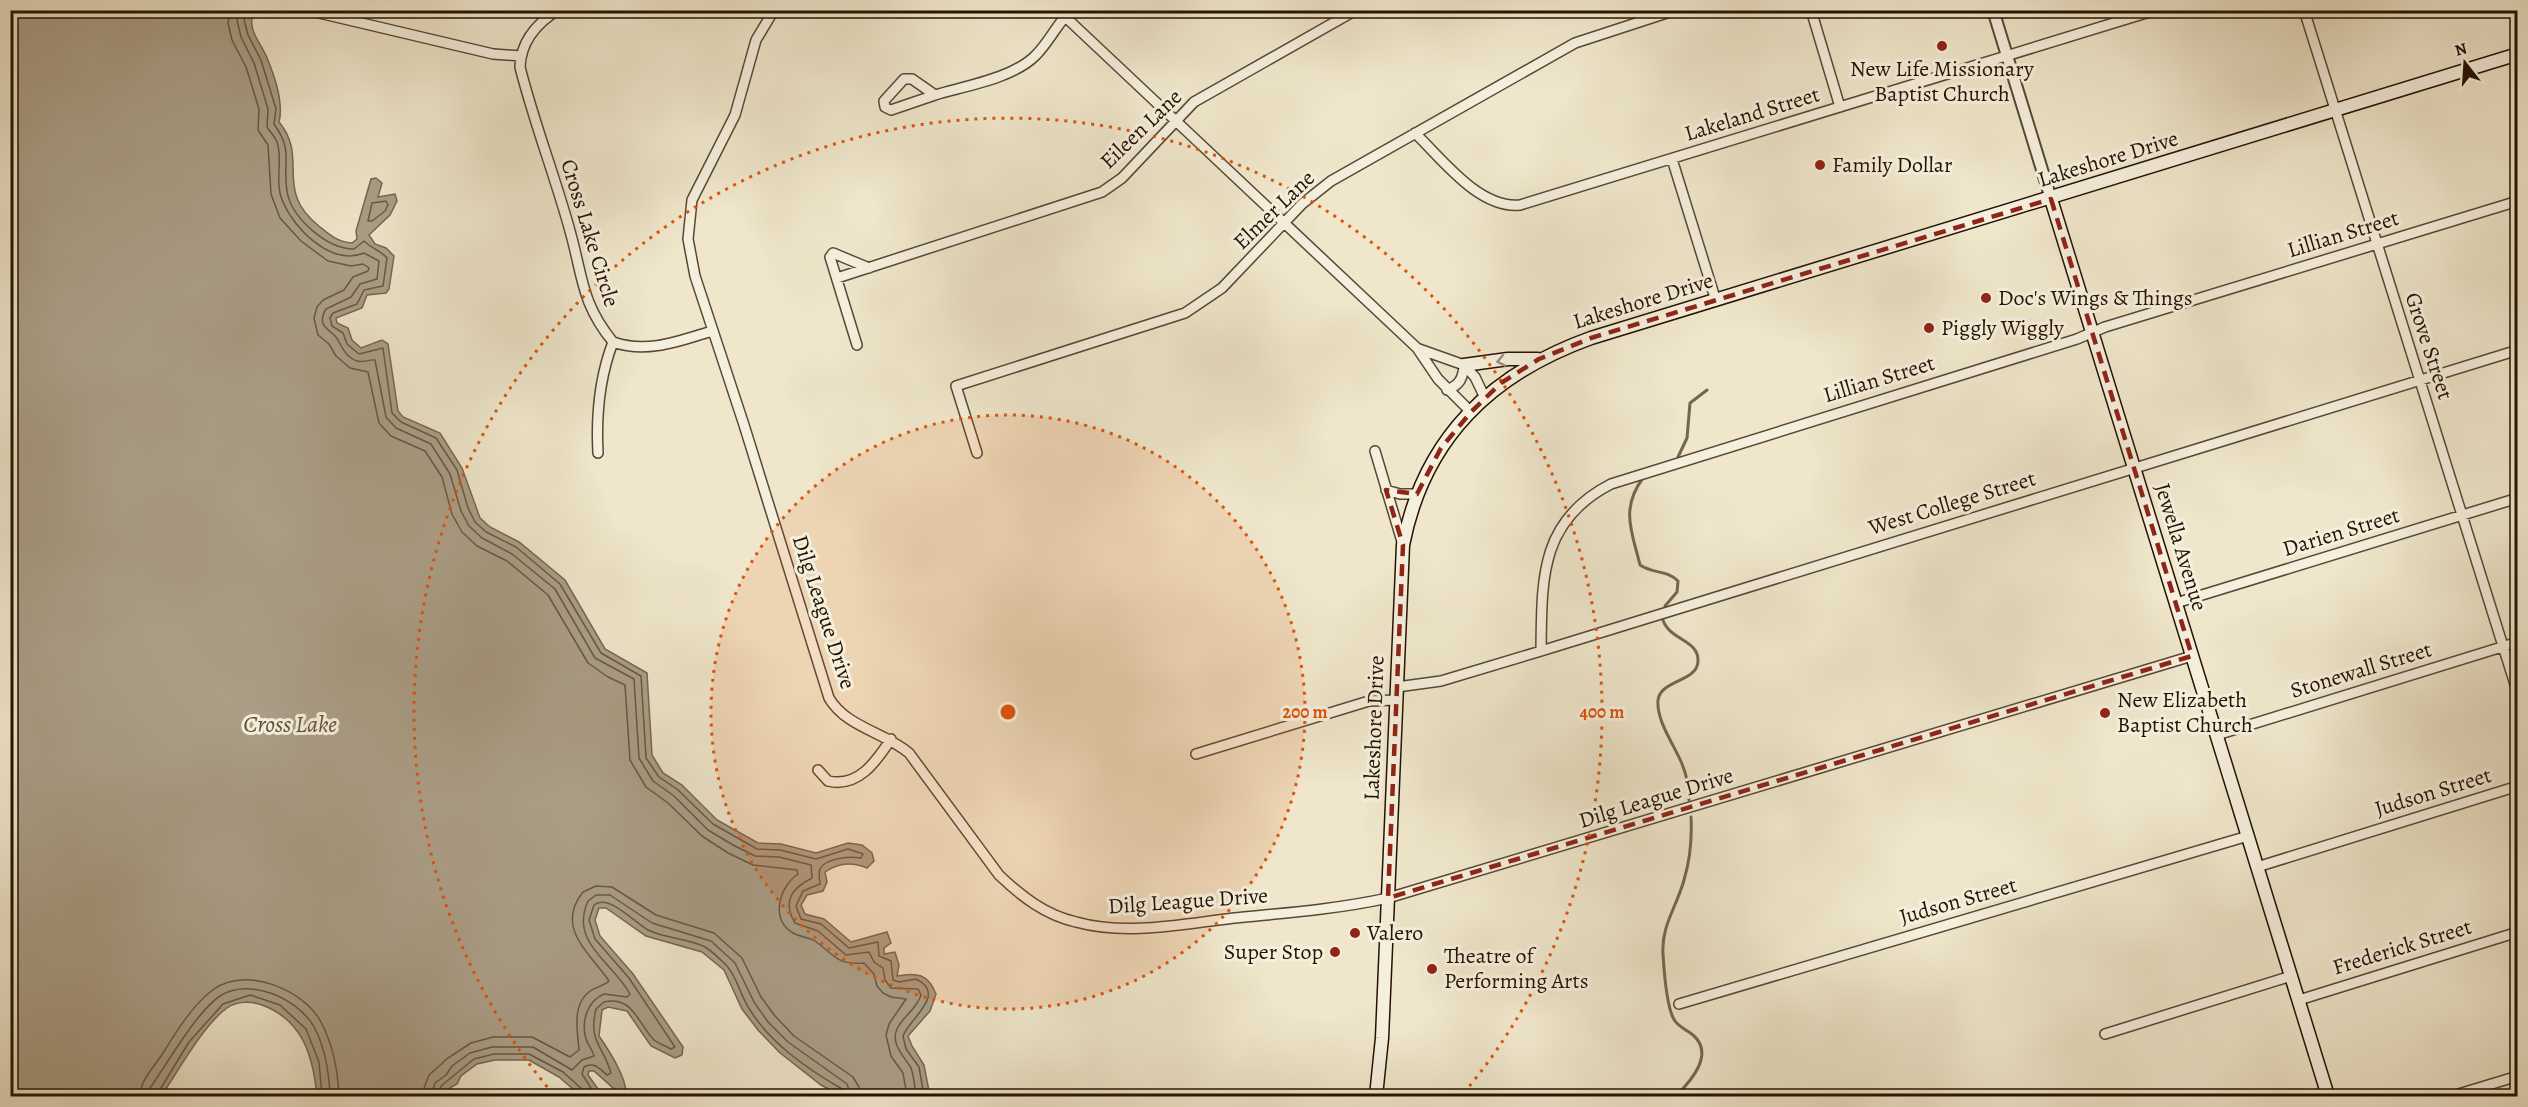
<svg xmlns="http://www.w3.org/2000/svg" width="2528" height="1107" viewBox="0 0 2528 1107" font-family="Alegreya,serif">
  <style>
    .water { fill: #aa9e87; stroke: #756652; stroke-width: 1.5 }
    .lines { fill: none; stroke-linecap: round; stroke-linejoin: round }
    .shore { stroke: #685844; stroke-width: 1.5 }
    .stream { stroke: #756652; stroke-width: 3 }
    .minor-casing { stroke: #584734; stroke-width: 12 }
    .tertiary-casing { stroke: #584734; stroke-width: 14 }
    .secondary-casing { stroke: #251202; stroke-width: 15 }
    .minor { stroke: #f5efdd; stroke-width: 9 }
    .tertiary { stroke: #f5efdd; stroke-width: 10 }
    .secondary { stroke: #f5efdd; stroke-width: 12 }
    .oneway { stroke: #978c7a }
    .marked { fill: none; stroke: #8f2418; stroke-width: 4.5; stroke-dasharray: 12 8; stroke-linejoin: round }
    .ring { fill: none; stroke: #de550c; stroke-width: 3; stroke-dasharray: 3 6 }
    .poi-dot { fill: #8f2418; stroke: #f5efdd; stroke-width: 2 }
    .labels { text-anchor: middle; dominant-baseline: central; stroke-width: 6; stroke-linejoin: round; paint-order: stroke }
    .poi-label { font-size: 22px; fill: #251202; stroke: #f5efdd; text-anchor: start }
    .street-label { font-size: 22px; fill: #251202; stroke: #f5efdd }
    .water-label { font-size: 24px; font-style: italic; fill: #61513e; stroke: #f5efdd }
    .centre { fill: #de550c; stroke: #f5efdd; stroke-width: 3 }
    .ring-label { font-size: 18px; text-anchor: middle; font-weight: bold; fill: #de550c; stroke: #f5efdd; stroke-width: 6; stroke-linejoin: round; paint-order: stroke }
  </style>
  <rect width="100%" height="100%" fill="#efe6cb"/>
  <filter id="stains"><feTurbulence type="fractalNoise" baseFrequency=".00333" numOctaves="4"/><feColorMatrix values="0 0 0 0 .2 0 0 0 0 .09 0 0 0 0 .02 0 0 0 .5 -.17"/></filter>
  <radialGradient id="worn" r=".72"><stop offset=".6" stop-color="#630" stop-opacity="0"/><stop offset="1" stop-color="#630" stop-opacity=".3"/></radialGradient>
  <path class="water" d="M10 11H254C246 29 260 41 267 58 275 77 284 102 279 122 310 159 272 189 320 227 331 236 338 242 352 243L357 239 356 231 371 179 376 178 382 183 378 197 395 194 397 201 390 215 369 235 375 244 386 248 394 256 389 289 386 293 367 295 362 308 336 318 337 323 348 328 352 340 361 348 382 340 388 344 398 411 403 417 440 433 462 468 480 518 490 527 519 542 565 580 605 649 647 673 652 755 663 773 682 785 717 820 758 843 781 844 816 853 848 843 862 845 872 853 874 861 867 868C853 862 838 863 825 872L827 882 823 891 807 895 801 905 805 914 824 919 851 942 887 932 891 943 884 948V954L895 952 899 965 897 976C917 972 928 974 936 994L930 1011 908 1036 912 1046 924 1065 930 1096H842L821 1085 779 1052 758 1030 742 1009 724 970 702 952 646 936 606 908H599L595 920 600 936 633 974 683 1047 682 1055 675 1058 651 1046 627 1011 608 1007 602 1010 599 1036C608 1049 625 1076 626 1092L621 1095 594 1071H589L588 1075 603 1096H581L559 1077 529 1060H495L477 1064 461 1076 457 1084 446 1090 443 1096H317C313 1056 303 1020 262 1005 251 1001 237 1001 227 1008 203 1025 178 1072 161 1096H11Z"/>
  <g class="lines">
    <path class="shore" d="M230 10 228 23 232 40 246 67 259 109 258 130 268 145 271 194 280 218 301 241 328 261 351 266 363 264 369 268 368 271 353 277 344 290 323 300 317 307 314 318 318 335 329 344 336 356 350 368 368 372 379 423 391 436 425 451 442 477 452 514 462 532 477 546 507 561 548 595 588 663 608 677 625 685 630 760 646 787 668 803 702 836 728 853 753 865 797 870 798 874C779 887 770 919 793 933 800 937 809 937 815 941 836 956 836 965 864 963L874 974 877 986 883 993 891 997 906 999 889 1024 886 1035 891 1056 903 1073 907 1096
      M240 10 237 20 241 37 254 63 268 109 267 127C270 132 275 136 277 142 283 159 275 180 281 197 291 226 330 267 364 253L379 261 377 279 360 284 351 297 326 309C315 328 332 329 338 340 342 348 347 358 357 361 364 363 370 359 375 360L386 417 396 428 431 444 450 474 461 511 469 526 482 538 512 554 555 589 595 658 634 679 639 758 653 781 674 796 708 830 733 845 755 856 779 857 811 865 812 878C792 888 782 901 795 923L818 931 846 955 869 952 874 962 883 968 885 980 891 988 918 989 921 995C917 1009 903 1016 897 1029 890 1044 905 1057 911 1068 914 1076 915 1088 916 1096
      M248 10 244 20 248 35 261 60 276 109 274 124C294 152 282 161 287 191 291 218 327 249 354 249L364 241C371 248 381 251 387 258L383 286 364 290 357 304 333 313 330 318 332 326 343 333 347 344 359 354 383 348 392 413 401 422 436 438 457 470 468 508 475 522 486 532 516 547 560 584 601 653 641 676 646 758 659 777 678 790 713 824 757 849 780 850 816 859 848 849 863 854 861 858C851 856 825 858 820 869 818 874 820 880 820 884L803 891 796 906 801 919 821 924 849 948 878 942 879 956 891 961 893 980 899 982 916 979C948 994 909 1019 903 1036L906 1049 919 1067 924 1096
      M386 201 388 205 385 211 372 221H368L372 203Z
      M140 1096C140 1080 155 1066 163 1053 176 1032 193 1004 214 989 247 966 304 990 321 1022 333 1045 338 1071 339 1096
      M149 1096 150 1088C167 1064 197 1011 220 996 249 977 296 998 313 1025 325 1046 329 1073 330 1096
      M156 1096 189 1042 223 1004 250 995 280 1005 306 1029 319 1062 322 1096
      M421 1096 429 1075 448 1058 471 1043 493 1037H532L570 1057 579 1050C578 1033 571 1006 589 992 595 987 604 986 609 981 591 954 554 928 583 892L596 886 612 887 656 915 714 933 742 958 761 997 775 1016 794 1036 853 1077 859 1087 861 1096
      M431 1096 435 1083 446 1075 452 1066 470 1053 492 1047H533L572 1070 582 1060 594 1056C593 1050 588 1046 586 1039 581 1022 587 1001 604 994L627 997 630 994C613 962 569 943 588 901L596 895H610L652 923 711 941 735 963 754 1002 768 1022 788 1042 847 1084 851 1096
      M438 1096 441 1086 474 1059 494 1054H529L563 1072 583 1090 585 1096
      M596 1096 582 1074 584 1067C594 1061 600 1069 607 1075L611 1073C603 1045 588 1042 596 1009L604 1002C633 995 638 1024 654 1040 659 1044 666 1046 671 1049L675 1047 629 978 595 939 589 920 594 905C608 893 635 923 648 930 666 939 689 938 705 947 712 951 720 959 726 965 736 975 740 993 747 1005 768 1042 806 1068 842 1089L844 1096"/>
    <path class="stream" d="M1678 457 1687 438 1690 403 1707 390
      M1643 478C1620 509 1632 532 1640 565 1653 574 1668 570 1678 581L1677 592 1665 606
      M1662 617C1667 640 1698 639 1698 660 1699 682 1661 679 1658 700 1656 721 1675 746 1682 764 1687 776 1689 788 1689 800
      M1676 1096C1691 1081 1715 1054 1693 1035 1687 1030 1679 1027 1675 1021 1666 1009 1664 969 1663 954 1661 926 1677 906 1684 880 1690 860 1692 837 1691 817"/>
    <g class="minor-casing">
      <path id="minor" d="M558 10C537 23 521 42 520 67 534 123 555 176 570 231 583 277 581 303 613 342
        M774 10 756 40 735 115 692 200 688 239 695 276 744 425 829 698C846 727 884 732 909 753L999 875C1021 896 1045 915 1076 922 1127 936 1182 924 1234 918 1286 913 1338 909 1388 898L2192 656
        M1058 10 1417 348 1438 379 1471 412
        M1811 10 1840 107
        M2304 10 2518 694
        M315 12 493 54 521 56
        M904 79H912L935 95 891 110 885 107 884 101Z
        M935 95C965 86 1014 78 1036 55 1049 42 1057 24 1071 10
        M1415 133C1442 159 1479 209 1520 205L2156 10
        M1672 159 1716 301
        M837 278 1102 192 1122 178 1194 102 1356 10
        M613 342C647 354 679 341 712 331
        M857 345 830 257 833 253 869 268
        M1419 349 1464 365 1475 377 1485 398
        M1447 390C1460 385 1463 378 1464 365
        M1375 451 1403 545
        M598 453C596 416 600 376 613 342
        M977 453 956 386 1185 313 1222 288 1302 204 1331 181 1575 43 1676 10
        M1386 490 1400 494H1417
        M2176 603 2518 498
        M1541 651C1542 580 1539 521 1611 484L2077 339 2105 327 2518 201
        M1397 687 1441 681 1541 651 2518 350
        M2217 735 2518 642
        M1196 754 1369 701 1396 700
        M818 770 828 781C858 788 876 762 891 739
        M2257 867 2518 786
        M2299 1000 2518 932
        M1679 1004 2248 836
        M2105 1034 2291 976
        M2452 1096 2518 1076"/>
    </g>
    <g class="tertiary-casing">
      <path id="tertiary" d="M1993 10 2051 199"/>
    </g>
    <g class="secondary-casing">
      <path id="secondary" d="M2051 199 2328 1096
        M1464 365 1508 359H1538
        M1376 1096 1382 1038 1403 545C1424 438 1491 374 1591 338L2518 54"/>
    </g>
    <use href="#minor" class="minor"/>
    <use href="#tertiary" class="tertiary"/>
    <use href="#secondary" class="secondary"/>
  </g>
  <defs><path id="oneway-chevron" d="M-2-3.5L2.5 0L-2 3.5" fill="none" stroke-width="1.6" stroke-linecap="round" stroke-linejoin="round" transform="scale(1.5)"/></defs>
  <use class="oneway" href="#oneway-chevron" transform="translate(1501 361) rotate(169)"/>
  <path class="marked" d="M2051 199 2192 656 1388 898 1403 545 1386 490 1417 494 1441 448 1471 412 1501 383 1539 359 1591 338Z"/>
  <circle cx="1008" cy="712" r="297" fill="#de550c" fill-opacity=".12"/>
  <g class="ring">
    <circle cx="1008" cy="712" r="297"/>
    <path d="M553 1094A594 594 0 1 1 1463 1094"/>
  </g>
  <g class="poi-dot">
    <circle cx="1942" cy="46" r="6"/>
    <circle cx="1820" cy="165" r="6"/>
    <circle cx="1986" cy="298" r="6"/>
    <circle cx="1929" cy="328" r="6"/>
    <circle cx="2105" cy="713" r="6"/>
    <circle cx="1355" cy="933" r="6"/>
    <circle cx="1335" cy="952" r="6"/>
    <circle cx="1432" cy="969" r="6"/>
  </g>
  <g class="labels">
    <g class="poi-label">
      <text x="1942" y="69" text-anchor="middle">New Life Missionary<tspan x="1942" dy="25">Baptist Church</tspan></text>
      <text x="1832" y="165">Family Dollar</text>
      <text x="1998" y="298">Doc's Wings &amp; Things</text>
      <text x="1941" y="328">Piggly Wiggly</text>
      <text x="2117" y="700">New Elizabeth<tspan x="2117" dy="25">Baptist Church</tspan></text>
      <text x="1367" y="933">Valero</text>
      <text x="1323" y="952" text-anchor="end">Super Stop</text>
      <text x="1444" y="956">Theatre of<tspan x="1444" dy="25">Performing Arts</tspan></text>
    </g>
    <g class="street-label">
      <text transform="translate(1752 114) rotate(-17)">Lakeland Street</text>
      <text transform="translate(1141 129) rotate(-44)">Eileen Lane</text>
      <text transform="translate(2108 159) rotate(-17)">Lakeshore Drive</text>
      <text transform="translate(1274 210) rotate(-44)">Elmer Lane</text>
      <text transform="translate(590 233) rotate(73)">Cross Lake Circle</text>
      <text transform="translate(2343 234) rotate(-17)">Lillian Street</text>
      <text transform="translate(1643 301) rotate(-17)">Lakeshore Drive</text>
      <text transform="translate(2429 346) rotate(72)">Grove Street</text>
      <text transform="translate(1879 379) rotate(-17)">Lillian Street</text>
      <text transform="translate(1952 503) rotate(-17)">West College Street</text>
      <text transform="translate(2341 532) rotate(-17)">Darien Street</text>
      <text transform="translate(2181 547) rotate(73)">Jewella Avenue</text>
      <text transform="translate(824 612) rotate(72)">Dilg League Drive</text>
      <text transform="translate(2361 670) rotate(-17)">Stonewall Street</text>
      <text transform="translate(1374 728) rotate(-88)">Lakeshore Drive</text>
      <text transform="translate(2433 792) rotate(-17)">Judson Street</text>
      <text transform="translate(1656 798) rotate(-17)">Dilg League Drive</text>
      <text transform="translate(1188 901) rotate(-4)">Dilg League Drive</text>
      <text transform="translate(1958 901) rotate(-16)">Judson Street</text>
      <text transform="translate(2402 947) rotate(-17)">Frederick Street</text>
    </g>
    <g class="water-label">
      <text x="290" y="724">Cross Lake</text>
    </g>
  </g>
  <circle cx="1008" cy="712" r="9" class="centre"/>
  <g class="ring-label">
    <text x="1305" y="718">200 m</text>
    <text x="1602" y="718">400 m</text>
  </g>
  <rect width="2528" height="1107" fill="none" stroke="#efe6cb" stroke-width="36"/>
  <rect x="12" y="12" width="2504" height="1083" fill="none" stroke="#251202" stroke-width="3"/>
  <rect x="18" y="18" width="2492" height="1071" fill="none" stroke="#251202" stroke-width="1.5"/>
  <g transform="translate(2465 63) rotate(343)" stroke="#f5efdd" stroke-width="4.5" paint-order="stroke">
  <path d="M0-4.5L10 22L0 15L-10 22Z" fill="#251202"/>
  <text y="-9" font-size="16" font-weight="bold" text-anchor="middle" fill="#251202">N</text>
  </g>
  <rect width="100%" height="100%" filter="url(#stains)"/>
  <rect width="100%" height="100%" fill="url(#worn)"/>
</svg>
